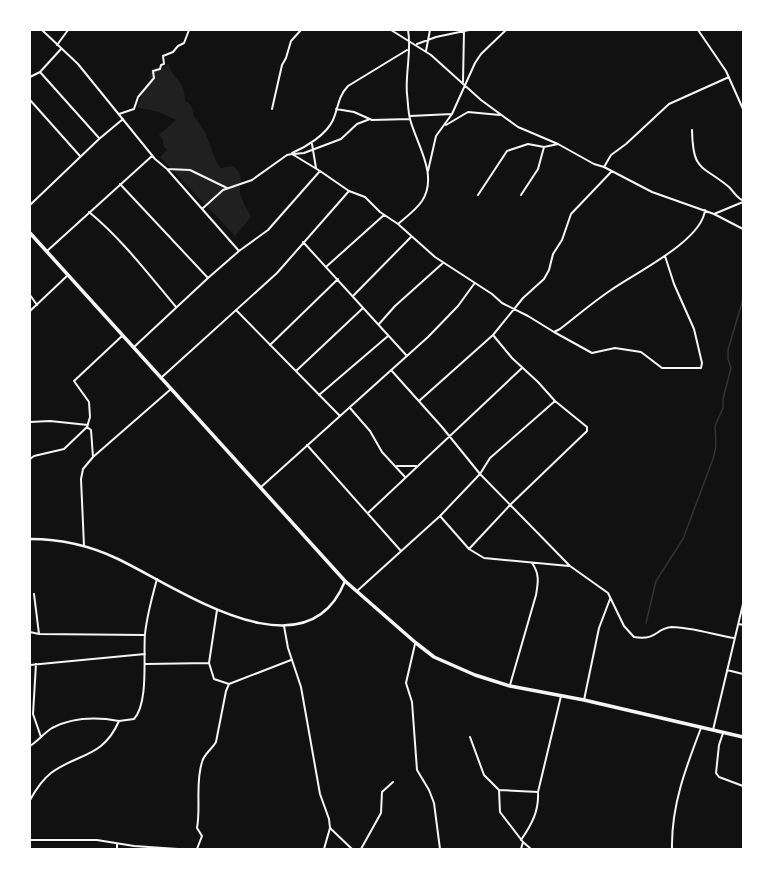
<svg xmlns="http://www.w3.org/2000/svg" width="773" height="879" viewBox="0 0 773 879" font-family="'Work Sans',sans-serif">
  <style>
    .green { fill: #202020 }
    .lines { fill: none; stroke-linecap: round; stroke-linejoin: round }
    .stream { stroke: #333; stroke-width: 1.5 }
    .minor { stroke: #f5f5f5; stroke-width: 2 }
    .tertiary { stroke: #f5f5f5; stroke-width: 2.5 }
    .trunk { stroke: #f5f5f5; stroke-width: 3.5 }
  </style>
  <rect width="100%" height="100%" fill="#111"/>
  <path class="green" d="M168 63C170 66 171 72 174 75 181 82 185 89 185 101L191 105 194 116 205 132 216 161 221 168 233 166C247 178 237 185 241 196 243 203 248 210 251 217L235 236 160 157 167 150 163 145V140L159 135 176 120 159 112 137 107C142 98 141 87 151 81L149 76 151 69 165 67Z"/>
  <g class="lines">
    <path class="stream" d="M646 623 656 581 683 539 713 459 716 446 715 426 723 408V399L731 368 728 359V350L743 299"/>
    <path class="minor" d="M42 30 78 64 155 159 167 169 239 251
      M391 30 431 55 481 100 518 127 558 144 594 164 604 167 652 192 714 214 743 229
      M698 30 726 71 743 109
      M417 44 436 37 469 30
      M57 45 68 30
      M426 51 430 30
      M40 72 99 138
      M30 77 40 72 61 49
      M463 82 464 30
      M30 100 80 156
      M272 109 282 65 286 58 291 41 301 30
      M336 109 354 112 372 120 410 119
      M119 114 134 109 138 97 154 78 153 71 160 69 161 65 164 64 163 56 173 52 178 46 184 43 189 30
      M410 116 452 114
      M446 125 468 112 500 115
      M692 130C693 172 701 164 729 187 734 192 736 197 742 200
      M312 144 316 168
      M292 153C306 147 326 135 333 120 339 107 337 98 348 86L407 50
      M294 154 304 153 341 139 357 124 370 119
      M604 167 611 155 626 144 669 104 729 77
      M167 169 190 170 227 188
      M428 171 436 136 452 114 475 63 481 54 506 30
      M120 184 208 278
      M478 195 507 151 528 144 544 147
      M521 195 538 169 544 147 558 144
      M30 205 99 139 123 119
      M202 209 223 190 252 180 287 155 292 154 320 171 349 191 365 197 380 212 398 224 435 257 492 294 502 303 528 316 554 332 560 329C577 316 593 302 611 290 635 273 702 241 705 210
      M89 212C122 239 149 275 176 307
      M714 214 743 202
      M398 224C406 217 416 210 422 201 439 175 416 143 410 119 408 111 408 102 407 94 405 73 412 51 408 30
      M303 242 407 356
      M47 251 152 156
      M327 266 384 215
      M30 295 37 305
      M353 296 411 237
      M236 310 340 416
      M30 311 68 275
      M379 324 395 306 443 263
      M554 332 592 353 615 348 641 352 662 368H701L702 363 694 329 674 284 665 256
      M270 345 338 279
      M134 347 208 278 239 251 268 230 320 171
      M391 370 442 427 480 474 570 566 608 593 624 626 634 637C658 641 655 628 672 627 689 627 716 635 734 638
      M296 371 363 308
      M162 377 277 273 349 191
      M319 395 388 336
      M419 401 493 335 523 298 544 279 549 270 553 254 562 240 571 214 612 171
      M350 408 370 431 382 452 405 477
      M30 422 50 421 88 425
      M87 427 91 430 93 457
      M307 445 401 551
      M30 459 34 456 64 449 87 427 90 417 89 402 74 381 122 336
      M397 466H416
      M261 487 428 337 458 306 474 284
      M368 513 522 368
      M440 516 480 474 490 458 555 401
      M84 546 81 479 83 469 93 457 171 389
      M469 549 511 504 587 431V427L555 401 538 382 512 358 493 335
      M357 591 440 516 469 549 484 558 569 566
      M34 594 39 634
      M217 610 209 663 214 679 229 684
      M739 624 743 625
      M284 626 288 648 301 687 320 794 329 819 330 828 324 849
      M30 632 39 634 145 635
      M415 644 406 683 412 702 417 770 429 790 434 803 440 849
      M36 664 33 714 41 737
      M146 664 209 663
      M30 665 145 654
      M727 670 743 674
      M510 685 536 595C538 583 540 574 532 563
      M584 700 599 628 610 599
      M713 730 743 604
      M723 733 719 745 716 773 719 777 743 786
      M470 737 484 775 499 790 500 812 523 842 531 849
      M30 746C38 741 44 733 52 728 73 717 97 717 119 721
      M499 790 538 792
      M30 800C35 791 42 780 51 773 78 753 103 758 119 721L134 719C149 703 143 654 145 634 147 615 152 597 157 579
      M330 828 352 849
      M30 840H97L134 846 178 849
      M521 840C532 824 539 811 538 792L561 696
      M117 849V844
      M197 849 202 836 197 828C201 807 195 784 202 762 204 754 212 749 216 742L226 691 229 684 291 660
      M361 849 381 813 382 792 393 782
      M521 849 523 842
      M672 849C671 806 686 767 701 728"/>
    <path class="tertiary" d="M30 539C60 539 91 546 118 559 177 587 306 680 345 581"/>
    <path class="trunk" d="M30 233 345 581 416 643 434 657 475 675 510 686 584 700 743 737"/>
  </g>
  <rect width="773" height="879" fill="none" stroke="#ffffff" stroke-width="62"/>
</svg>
